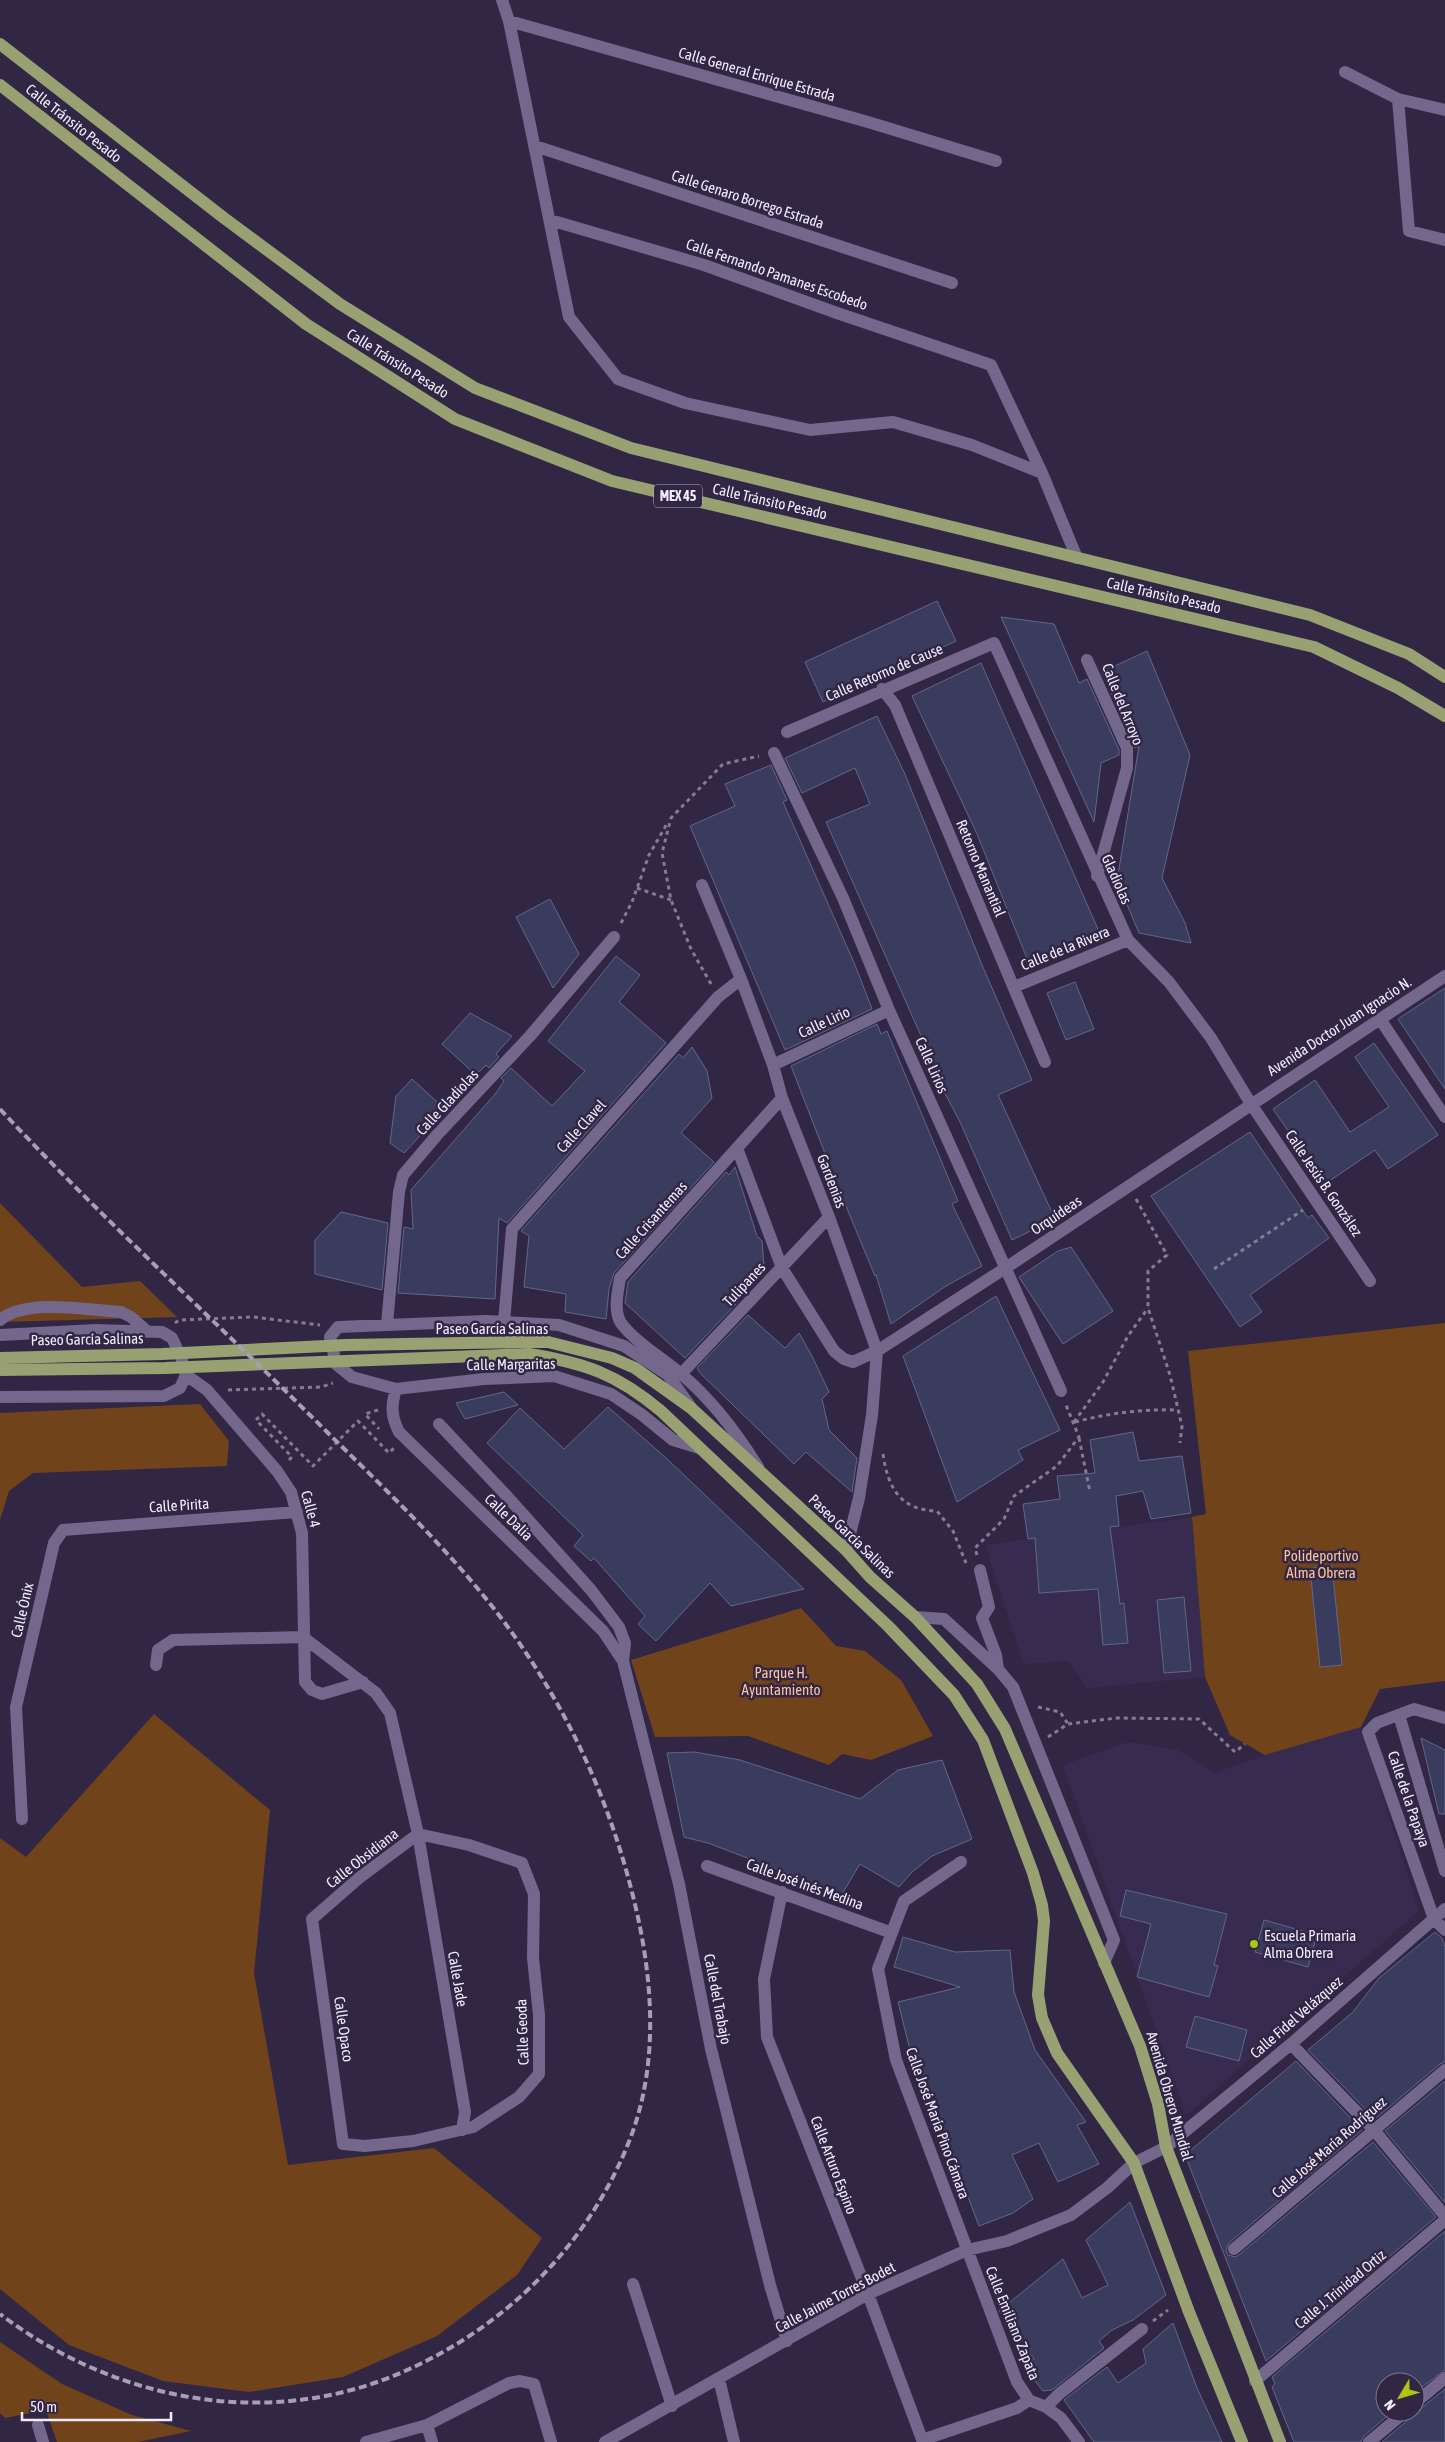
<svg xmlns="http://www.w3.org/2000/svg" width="1445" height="2442" viewBox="0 0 1445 2442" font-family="'Asap Condensed',sans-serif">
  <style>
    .built { fill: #382b50 }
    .green { fill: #71431a }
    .building { fill: #393c5c; stroke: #62678a }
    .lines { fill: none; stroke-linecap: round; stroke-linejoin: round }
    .path { stroke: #847c94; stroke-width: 3; stroke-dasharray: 4 4; stroke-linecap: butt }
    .minor { stroke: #73688b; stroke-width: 12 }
    .major { stroke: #99a172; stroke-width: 12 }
    .rail { stroke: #a69fb5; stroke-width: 4; stroke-dasharray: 8 4; stroke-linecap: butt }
    .poi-dot { fill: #acc612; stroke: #312745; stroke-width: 2 }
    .labels { text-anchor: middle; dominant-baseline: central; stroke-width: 5; stroke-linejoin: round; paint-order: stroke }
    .shield { fill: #312745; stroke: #b7b1c6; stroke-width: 1 }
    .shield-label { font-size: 14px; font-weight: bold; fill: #f1ecfd }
    .street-label { font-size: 15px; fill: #f1ecfd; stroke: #312745 }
    .park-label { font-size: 15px; fill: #fdc498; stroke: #312745 }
    .poi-label { font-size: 15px; fill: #f1ecfd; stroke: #312745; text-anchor: start }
  </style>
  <rect width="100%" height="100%" fill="#312745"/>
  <path class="built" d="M1192 1517 1205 1677 1087 1688 1069 1661 1024 1664 985 1545Z
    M1361 1727 1419 1911 1186 2115 1063 1765 1128 1742 1178 1750 1214 1773 1265 1755Z"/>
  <path class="green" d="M0 1203 82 1287 140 1281 177 1317 0 1322Z
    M1445 1323V1681L1380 1689 1361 1727 1265 1755 1230 1735 1205 1677 1192 1517 1206 1514 1188 1351Z
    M200 1404 229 1441 227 1466 33 1473 9 1491 0 1520V1413Z
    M801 1608 836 1646 865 1651 901 1680 933 1736 871 1760 842 1754 829 1765 748 1736 655 1737 631 1660Z
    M154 1714 270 1810 254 1973 288 2165 434 2148 542 2238 517 2275 437 2336 343 2377 249 2392 163 2381 69 2345 0 2289V1838L26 1857Z
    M0 2342 62 2384 132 2415 191 2431 138 2442H57L46 2410 5 2418 0 2413Z"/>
  <path class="building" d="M937 601 956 641 823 702 805 662Z
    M1001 617 1054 624 1079 683 1087 679 1119 750V755L1101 763 1094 822Z
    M1147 651 1190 755 1162 878 1185 923 1191 943 1139 933 1117 881 1139 746 1135 748 1102 672Z
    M981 663 1101 936 1030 966 977 834 912 696Z
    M877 716 904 772 982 965 1032 1080 998 1095 1055 1219 1012 1240 960 1122 939 1082 926 1047 826 822 870 804 855 768 802 793 785 758Z
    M771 765 787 800 783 802 855 965 872 1009 785 1050 690 826 735 806 725 784Z
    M550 899 579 954 553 988 516 917Z
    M616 956 640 975 619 1002 666 1043 507 1223 499 1218 495 1299 398 1293 404 1227 413 1229 411 1190 496 1093 504 1081 501 1078 511 1068 552 1106 585 1071 548 1041Z
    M1075 982 1094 1029 1066 1040 1047 993Z
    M1445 988V1089L1398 1019Z
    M470 1013 512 1036 496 1054 499 1057 489 1068 486 1065 476 1075 442 1044Z
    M877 1024 881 1034 887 1031 958 1201 952 1204 982 1266 946 1286 891 1324 876 1275 875 1276 838 1187 791 1066Z
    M1374 1043 1438 1135 1388 1169 1375 1150 1325 1184 1273 1109 1315 1080 1350 1132 1389 1107 1355 1057Z
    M692 1047 707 1071 712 1098 681 1133 714 1162 614 1273 609 1289 606 1319 565 1312 566 1294 524 1287 529 1236 521 1231 679 1054 683 1058Z
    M412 1079 445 1109 404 1153 390 1143 396 1096Z
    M1250 1132 1308 1218 1312 1215 1329 1238 1250 1295 1262 1312 1240 1327 1151 1196Z
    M735 1167 757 1236 762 1241 764 1265 731 1300 736 1304 685 1358 625 1303 628 1282 726 1172 729 1175Z
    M341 1212 388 1223 382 1290 315 1274V1240Z
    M1071 1247 1113 1311 1063 1344 1019 1277 1058 1251Z
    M996 1296 1060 1430 1018 1450 1023 1460 957 1502 903 1356Z
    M748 1315 785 1348 799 1333 813 1358 829 1392 822 1399 829 1430 857 1458 852 1492 806 1452 794 1464 700 1373 697 1368Z
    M504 1392 518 1405 465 1419 456 1403Z
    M608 1407 666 1458 804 1589 731 1606 710 1583 656 1641 638 1624 645 1616 594 1558 591 1561 574 1546 583 1535 487 1443 520 1408 564 1449Z
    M1133 1432 1139 1461 1182 1456 1191 1513 1151 1519 1143 1491 1116 1496 1119 1526 1110 1527 1120 1604 1124 1603 1128 1643 1103 1645 1098 1589 1039 1593 1035 1538 1028 1539 1023 1504 1060 1499 1057 1476 1095 1473 1090 1440Z
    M1332 1566 1342 1665 1320 1667 1310 1568Z
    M1184 1597 1191 1671 1164 1673 1157 1600Z
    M1421 1738 1445 1750V1814H1439Z
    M695 1752 740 1760 860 1799 898 1770 942 1760 972 1839 932 1856 911 1873 899 1887 860 1864 842 1894 708 1843 684 1837 667 1753Z
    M1126 1890 1227 1914 1214 1965 1218 1966 1209 1997 1137 1977 1151 1924 1120 1916Z
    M1264 1920 1317 1935 1308 1967 1255 1952Z
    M1435 1932 1442 1938 1445 1947V2062L1440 2064 1375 2119 1308 2050 1353 2012 1379 1978Z
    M903 1937 955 1952 1010 1950 1014 1992 1035 2050 1086 2122 1077 2125 1099 2164 1058 2182 1039 2143 1012 2155 1033 2199 1013 2213 979 2226 958 2170 960 2169 924 2090 911 2054 898 2002 960 1987 894 1967Z
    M1195 2016 1247 2030 1239 2061 1186 2047Z
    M1296 2061 1362 2130 1229 2243 1226 2250 1228 2255 1235 2257 1239 2255 1373 2142 1436 2217 1266 2361 1185 2155Z
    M1445 2081V2203L1385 2131Z
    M1130 2202 1166 2295 1133 2320 1112 2330 1099 2341 1104 2348 1052 2390 1043 2391 1035 2381 1037 2377 1029 2363 1034 2359 1024 2345 1020 2335 999 2311 1063 2259 1082 2298 1108 2285 1086 2240Z
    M1445 2231V2370L1415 2392V2382H1385V2412H1392L1364 2436 1361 2442H1294L1272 2387 1275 2384 1272 2377Z
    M1173 2323 1197 2388 1222 2442H1094L1064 2400 1107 2367 1118 2383 1146 2363 1143 2349Z
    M1445 2389V2442H1382L1410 2418 1413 2412 1420 2409Z"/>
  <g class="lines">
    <path class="path" d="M637 888 671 900
      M621 923 632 902 649 855 668 822
      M711 984 691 949 671 900 662 853 671 818 723 764 759 756
      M1136 1199 1167 1255 1148 1271V1308L1170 1375 1182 1426 1180 1443
      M1214 1269 1303 1210
      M175 1323 179 1320 253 1317 320 1325
      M228 1390 321 1387 333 1383
      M378 1410 365 1414 379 1429
      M1074 1422 1103 1382 1128 1336 1148 1308
      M1075 1422C1109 1413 1142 1409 1178 1410
      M1079 1438 1090 1492
      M883 1454C888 1488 900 1510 937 1511L953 1531 966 1563
      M289 1460 292 1457 256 1420 262 1414 313 1466 358 1421 389 1453 394 1448
      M977 1555 975 1548 1004 1519 1014 1496 1057 1466 1079 1437 1066 1405
      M1038 1707 1060 1712 1068 1724
      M1048 1737 1068 1724 1117 1718 1199 1719 1235 1752 1245 1744
      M1153 2321 1168 2310"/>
    <path class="minor" d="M502 0 509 21 569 317 618 379 685 403 810 430 893 422 972 445 1042 473 1077 558
      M509 21 868 122 996 161
      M1345 72 1398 99 1445 110
      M1398 99 1409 231 1445 240
      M535 146 952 283
      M550 220 704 265 837 313 991 365 1042 473
      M1087 660 1127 748V768L1097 876
      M882 689 895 705 1045 1062
      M787 732 994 643 1128 940 1169 982 1211 1038 1251 1104 1370 1281
      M774 753 843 898 889 1010 1061 1391
      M702 885 741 979 773 1065 782 1098 829 1217 877 1351 872 1415 859 1498 846 1550
      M1014 987 1128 940
      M1380 1019 1445 1117
      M773 1065 889 1010
      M737 1148 782 1268 834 1351 844 1359 853 1362 877 1351 1004 1269 1445 976
      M0 1320C27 1298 87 1310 121 1312L131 1317 148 1332
      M504 1322 512 1229 718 997 741 979
      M387 1324 399 1192 403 1175 437 1135 530 1036 614 937
      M0 1335 96 1330 162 1332 172 1338 181 1357 186 1375 180 1388 164 1396 0 1397
      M681 1374 829 1217
      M186 1375 207 1390 277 1471 291 1492 302 1533 305 1682 312 1690 322 1694 363 1682
      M396 1389C391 1406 391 1416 399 1432L603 1631 623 1661 679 1884 711 2049 770 2285 787 2341
      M690 1406 668 1375 624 1346 559 1325 486 1321 338 1327 330 1337 336 1364 352 1377 396 1389 484 1379 554 1376 611 1394 641 1414 673 1440 699 1448
      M439 1424 504 1493 591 1590 619 1627 625 1643 623 1661
      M758 1467C737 1433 710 1398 680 1373 662 1358 634 1341 621 1323 613 1310 618 1292 620 1278L782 1098
      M980 1570 989 1607 982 1618 996 1655 998 1669
      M915 1617 944 1619 998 1669 1013 1687 1114 1940 1104 1963
      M156 1665 158 1650 173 1640 303 1637 376 1693 390 1713 418 1834 465 2112 462 2130
      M1399 1715 1445 1871
      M1445 1718 1414 1709 1377 1723 1368 1732 1434 1919 1445 1930
      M22 1819 16 1707 54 1543 63 1530 297 1512
      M418 1834 469 1845 522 1863 534 1894 533 1958 539 2015V2074L519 2097 473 2127 413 2141 365 2146 343 2144 312 1919 359 1878Z
      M961 1862 904 1901 878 1969 896 2060 1017 2382 1029 2400 1046 2407 1061 2418 1079 2442
      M707 1866 892 1933
      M782 1892 764 1979 767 2037 868 2294 923 2442
      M1291 2044 1374 2130 1445 2216
      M1234 2249 1445 2070
      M633 2284 672 2406
      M719 2379 734 2442
      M1255 2381 1445 2220
      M1415 2403 1445 2378
      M1046 2407 1059 2394 1142 2329
      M38 2425 43 2442
      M427 2425 432 2442
      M922 2440 1017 2408 1029 2400
      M366 2442 427 2425 509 2383 520 2381 534 2384 551 2442
      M605 2442 868 2294 967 2250 1007 2241 1071 2215 1107 2188 1134 2163 1166 2147 1291 2044 1445 1909
      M1369 2442 1405 2412"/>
    <path class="major" d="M0 44 224 218 340 304 475 388 631 448 1310 615 1409 654 1445 677
      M0 85 306 324 455 419 612 481 1314 647 1398 688 1445 716
      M0 1358 162 1354 346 1345 518 1342H548L612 1358 635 1368 691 1408 846 1550 870 1577 915 1617 977 1684 1005 1729 1140 2046 1158 2104 1166 2147 1280 2442
      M0 1370 165 1368 529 1354C585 1363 617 1374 661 1411L888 1626 954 1695 983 1740 1033 1873 1042 1905 1044 1921 1038 1995 1042 2018 1057 2053 1134 2163 1189 2312 1242 2442"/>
    <path class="rail" d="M0 1109C104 1221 219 1324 327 1432 385 1489 445 1546 495 1610 565 1700 612 1802 637 1913 654 1989 658 2071 628 2144 587 2246 505 2327 405 2371 270 2431 116 2402 0 2314"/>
  </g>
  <circle class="poi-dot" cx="1254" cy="1944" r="5"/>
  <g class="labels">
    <rect class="shield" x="654" y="484.5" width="48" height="23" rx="4"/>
    <g class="shield-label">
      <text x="678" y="496">MEX 45</text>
    </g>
    <g class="street-label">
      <text transform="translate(757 74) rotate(16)">Calle General Enrique Estrada</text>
      <text transform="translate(74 123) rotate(38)">Calle Tránsito Pesado</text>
      <text transform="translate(748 199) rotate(18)">Calle Genaro Borrego Estrada</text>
      <text transform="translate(777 274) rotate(19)">Calle Fernando Pamanes Escobedo</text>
      <text transform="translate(398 363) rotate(32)">Calle Tránsito Pesado</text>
      <text transform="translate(770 501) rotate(13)">Calle Tránsito Pesado</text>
      <text transform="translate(1164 595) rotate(13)">Calle Tránsito Pesado</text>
      <text transform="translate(884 672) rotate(-23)">Calle Retorno de Cause</text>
      <text transform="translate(1123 704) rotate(68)">Calle del Arroyo</text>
      <text transform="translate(981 868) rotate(67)">Retorno Manantial</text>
      <text transform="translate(1117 879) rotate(66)">Gladiolas</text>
      <text transform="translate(1065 948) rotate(-22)">Calle de la Rivera</text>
      <text transform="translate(824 1022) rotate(-25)">Calle Lirio</text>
      <text transform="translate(1339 1026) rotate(-33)">Avenida Doctor Juan Ignacio N.</text>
      <text transform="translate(932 1065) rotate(66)">Calle Lirios</text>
      <text transform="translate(447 1102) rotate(-47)">Calle Gladiolas</text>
      <text transform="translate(581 1126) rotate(-48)">Calle Clavel</text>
      <text transform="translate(832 1181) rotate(69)">Gardenias</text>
      <text transform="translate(1324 1183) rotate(56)">Calle Jesús B. González</text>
      <text transform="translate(1056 1215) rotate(-34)">Orquídeas</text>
      <text transform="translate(651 1220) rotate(-48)">Calle Crisantemas</text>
      <text transform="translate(744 1284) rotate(-47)">Tulipanes</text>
      <text x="492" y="1328">Paseo García Salinas</text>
      <text transform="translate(87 1339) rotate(-1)">Paseo García Salinas</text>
      <text transform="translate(511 1364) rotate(-1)">Calle Margaritas</text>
      <text transform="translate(179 1505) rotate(-4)">Calle Pirita</text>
      <text transform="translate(311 1509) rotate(75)">Calle 4</text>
      <text transform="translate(509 1517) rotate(44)">Calle Dalia</text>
      <text transform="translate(852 1536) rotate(44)">Paseo García Salinas</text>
      <text transform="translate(22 1610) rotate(-77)">Calle Ónix</text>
      <text transform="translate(1409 1799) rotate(71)">Calle de la Papaya</text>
      <text transform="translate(362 1858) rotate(-38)">Calle Obsidiana</text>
      <text transform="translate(805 1884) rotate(20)">Calle José Inés Medina</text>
      <text transform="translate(458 1979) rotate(80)">Calle Jade</text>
      <text transform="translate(718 1999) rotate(79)">Calle del Trabajo</text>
      <text transform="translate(1296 2017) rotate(-41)">Calle Fidel Velázquez</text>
      <text transform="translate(344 2029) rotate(82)">Calle Opaco</text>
      <text transform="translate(522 2032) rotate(-92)">Calle Geoda</text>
      <text transform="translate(1170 2096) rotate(74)">Avenida Obrero Mundial</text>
      <text transform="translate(938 2123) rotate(70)">Calle José María Pino Cámara</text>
      <text transform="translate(1329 2147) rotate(-41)">Calle José María Rodríguez</text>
      <text transform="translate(834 2165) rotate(69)">Calle Arturo Espino</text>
      <text transform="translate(1340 2289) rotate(-40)">Calle J. Trinidad Ortiz</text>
      <text transform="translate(835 2297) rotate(-28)">Calle Jaime Torres Bodet</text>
      <text transform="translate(1013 2323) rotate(68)">Calle Emiliano Zapata</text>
    </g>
    <g class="park-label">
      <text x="1321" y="1555">Polideportivo<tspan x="1321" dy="17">Alma Obrera</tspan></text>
      <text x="781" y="1672">Parque H.<tspan x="781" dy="17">Ayuntamiento</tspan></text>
    </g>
    <g class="poi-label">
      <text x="1264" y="1935">Escuela Primaria<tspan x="1264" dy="17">Alma Obrera</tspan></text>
    </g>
  </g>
  <g transform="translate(1400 2397) rotate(232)"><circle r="24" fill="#312745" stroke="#7e768f"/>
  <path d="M0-4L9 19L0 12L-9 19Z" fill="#acc612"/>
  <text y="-8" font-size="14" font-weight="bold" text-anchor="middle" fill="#f1ecfd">N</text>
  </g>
  <path d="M22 2412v8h149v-8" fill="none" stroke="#f1ecfd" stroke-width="2.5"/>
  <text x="30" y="2412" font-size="15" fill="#f1ecfd" stroke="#312745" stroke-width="4" paint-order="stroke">50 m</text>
</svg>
